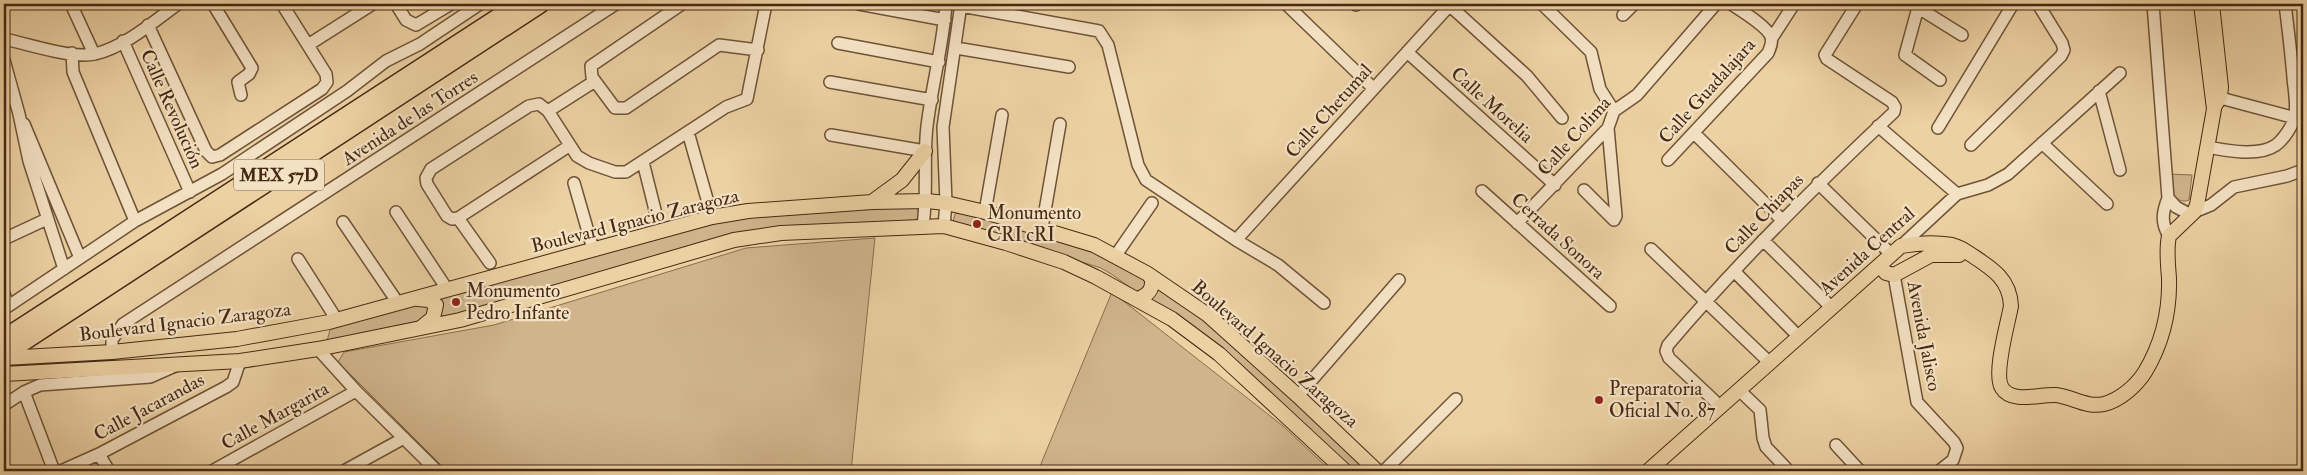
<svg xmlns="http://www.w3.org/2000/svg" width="2307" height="475" viewBox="0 0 2307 475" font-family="'IM FELL Double Pica',serif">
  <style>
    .green { fill: #d0b48b; stroke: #8a6e4f }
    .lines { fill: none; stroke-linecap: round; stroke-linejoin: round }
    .minor-casing { stroke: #6f5337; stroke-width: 14 }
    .major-casing { stroke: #452913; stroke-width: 16 }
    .highway-casing { stroke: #452913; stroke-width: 19 }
    .minor { stroke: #f3e1c3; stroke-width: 11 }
    .major { stroke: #ecd1a3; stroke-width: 14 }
    .highway { stroke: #ecd1a3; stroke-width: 16 }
    .poi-dot { fill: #8f2418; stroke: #f3e1c3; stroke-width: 2 }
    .labels { text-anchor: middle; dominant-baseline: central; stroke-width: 4.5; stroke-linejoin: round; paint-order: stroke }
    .shield { fill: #f3e1c3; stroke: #796048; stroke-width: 1 }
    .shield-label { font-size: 18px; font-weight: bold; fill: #452913 }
    .street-label { font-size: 19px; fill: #452913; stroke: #f3e1c3 }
    .poi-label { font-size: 19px; fill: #452913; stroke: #f3e1c3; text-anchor: start }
  </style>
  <rect width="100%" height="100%" fill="#ecd1a3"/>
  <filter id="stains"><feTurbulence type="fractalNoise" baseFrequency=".004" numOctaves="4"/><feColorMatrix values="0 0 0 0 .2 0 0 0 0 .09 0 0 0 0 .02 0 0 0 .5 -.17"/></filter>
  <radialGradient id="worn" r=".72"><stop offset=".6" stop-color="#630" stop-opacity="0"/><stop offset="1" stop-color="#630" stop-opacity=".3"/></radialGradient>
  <path class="green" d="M2168 174 2192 175 2189 200C2174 206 2169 185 2168 174Z
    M917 207 919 214 916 221 796 227 482 310 440 317 441 305 435 298 742 215Z
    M961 212 1105 256 1150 282 1144 296C1128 288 1117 276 1101 268L953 222 955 214Z
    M875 238 851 471H447L338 362 344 352 494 325 746 248Z
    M1157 284 1196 311 1369 471H1350L1144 301Z
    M1112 292 1283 426 1331 471H1038Z
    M419 302 426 304 429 310 427 319 327 341 331 326Z"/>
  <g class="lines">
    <g class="minor-casing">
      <path id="minor" d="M71 4 94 54
        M213 4 252 68 249 74 238 82 241 95
        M396 4 406 20 416 25 451 4
        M682 4 591 66 592 77 615 108H626L719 45 758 50
        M859 4 945 20
        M1286 4 1373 88
        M1448 4 1527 76 1562 118
        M1542 4 1591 52 1600 89 1614 111
        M1919 4 1905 55 1940 80
        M2153 4 2168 198C2162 213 2161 223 2169 236
        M1356 5 1357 4
        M961 6 1099 31 1108 45 1138 165 1146 180 1236 240 1278 265 1324 303
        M1917 7 1962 35
        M1623 15 1634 4
        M148 25 206 151 212 157 220 155 322 89 327 82 326 74 282 4
        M1772 38 1794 4
        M4 39C29 44 71 59 95 54 125 47 154 21 178 4
        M123 41 190 192
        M838 43 939 62
        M308 45 371 5
        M956 48 1069 67
        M1407 52 1555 185
        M72 53 73 72 135 221
        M4 60 19 114 29 161 64 269
        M830 82 932 100
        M2099 91 2120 170
        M2213 96 2303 120
        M548 111 595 81
        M24 124 80 258
        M1878 126 1957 194
        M1938 128 2013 4
        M688 132 707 199
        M1694 133 1782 220
        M831 135 925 151
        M2042 143 2107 204
        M1971 145 2061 56 2064 50 2062 43 2038 4
        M2208 147C2227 151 2259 157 2276 145 2284 139 2293 125 2295 116 2297 103 2294 90 2293 77 2291 53 2288 28 2285 4
        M1668 160 1768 53C1770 48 1773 43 1771 37 1768 27 1740 10 1731 4
        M643 162 656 214
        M574 183 593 249
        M1818 183 1892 255
        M1584 190 1614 220 1616 216 1608 128
        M1482 191 1610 306
        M2168 198 2176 207 2191 215
        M396 212 447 289
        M985 212 1002 115
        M2194 212 2211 205 2234 187 2287 176 2303 170
        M458 218 569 146
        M343 222 398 303
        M1517 223 1608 128 1614 111 1637 95 1716 4
        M923 225C928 192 923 159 927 126 932 85 943 45 946 4
        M944 226 946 203 943 127 961 4
        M1042 228 1060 124
        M4 239 47 219
        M1236 240 1450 5
        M1763 240 1832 308
        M1901 246 1957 194 1988 185 2008 174 2120 73
        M1651 249 1770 363
        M1116 255 1152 203
        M298 259 337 320
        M490 263 458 218 452 219 447 216 427 184 426 178 431 169 529 106 539 104 548 111 577 156 589 163 615 172H626L726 107 747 99 766 4
        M1734 271 1799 337
        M1894 275 1917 402 1954 442 1957 448 1953 460 1939 471
        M4 294 8 306
        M4 309 135 221 222 174 347 91 386 61 420 44 480 4
        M318 349 356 391 437 471
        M112 352V340L123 324 616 4
        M1739 390 1760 410 1763 438 1766 447 1786 468
        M24 392 54 471
        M1298 396 1399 280
        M4 405 24 392 40 385 150 377 175 366
        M1721 407 1669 358 1666 351 1668 345C1738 262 1815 186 1894 112L1895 107 1892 102 1827 59 1825 55 1857 4
        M1836 445 1860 471
        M99 454 109 471
        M61 471 99 454 226 387 233 382 240 361
        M212 471 356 391
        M344 471 404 438
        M1384 471 1456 399"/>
    </g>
    <g class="major-casing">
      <path id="major" d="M2212 4 2221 87 2220 97 2216 104
        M872 202 902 180 925 151
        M1880 266 1886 273 1894 275 1931 255H1959
        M418 299 429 300 436 305 433 318 422 327
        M1138 299C1148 295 1153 290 1152 279L1148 274
        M4 358 112 352 237 339 329 322 712 217 748 211 872 202 927 201 946 203 985 212 1094 245 1148 274 1208 315 1298 396 1377 471
        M4 374 240 361 318 349 460 320 734 240 781 233 944 226 1006 243 1064 262 1096 277 1172 319 1219 354 1345 471
        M1648 471 1901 246C1917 243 1935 242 1952 245 1960 247 1966 251 1973 256 1993 269 2010 280 2011 306 2008 323 1993 374 2002 388 2012 404 2040 394 2056 395 2073 397 2086 408 2104 404 2120 400 2136 386 2145 372 2163 342 2170 312 2169 278 2168 264 2166 250 2169 236L2194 212 2197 205 2214 109 2201 4"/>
    </g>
    <g class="highway-casing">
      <path id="highway" d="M4 338 518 4
        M4 355 541 4"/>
    </g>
    <use href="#minor" class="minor"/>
    <use href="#major" class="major"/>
    <use href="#highway" class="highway"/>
  </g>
  <g class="poi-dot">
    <circle cx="977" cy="224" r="5"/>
    <circle cx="456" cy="302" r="5"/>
    <circle cx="1599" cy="400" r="5"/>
  </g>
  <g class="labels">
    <rect class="shield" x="234" y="159.5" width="90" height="31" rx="4"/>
    <g class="shield-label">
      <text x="279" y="175">MEX 57D</text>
    </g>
    <g class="street-label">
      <text transform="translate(1707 91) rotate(-48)">Calle Guadalajara</text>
      <text transform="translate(1492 105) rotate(42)">Calle Morelia</text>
      <text transform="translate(172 109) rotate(66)">Calle Revolución</text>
      <text transform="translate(1329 111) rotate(-48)">Calle Chetumal</text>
      <text transform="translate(410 118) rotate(-33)">Avenida de las Torres</text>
      <text transform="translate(1574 136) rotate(-48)">Calle Colima</text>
      <text transform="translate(1764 214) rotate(-46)">Calle Chiapas</text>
      <text transform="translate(635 221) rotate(-14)">Boulevard Ignacio Zaragoza</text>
      <text transform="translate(1558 236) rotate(42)">Cerrada Sonora</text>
      <text transform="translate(1867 251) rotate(-42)">Avenida Central</text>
      <text transform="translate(185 322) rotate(-7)">Boulevard Ignacio Zaragoza</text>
      <text transform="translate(1924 336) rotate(79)">Avenida Jalisco</text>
      <text transform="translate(1275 354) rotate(41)">Boulevard Ignacio Zaragoza</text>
      <text transform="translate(149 407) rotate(-28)">Calle Jacarandas</text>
      <text transform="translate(275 416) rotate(-29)">Calle Margarita</text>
    </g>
    <g class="poi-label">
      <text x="987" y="213">Monumento<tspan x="987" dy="22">CRI cRI</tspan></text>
      <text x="466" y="291">Monumento<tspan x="466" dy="22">Pedro Infante</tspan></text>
      <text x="1609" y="389">Preparatoria<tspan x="1609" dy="22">Oficial No. 87</tspan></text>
    </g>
  </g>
  <rect width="2307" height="475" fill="none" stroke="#ecd1a3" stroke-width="20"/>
  <rect x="5" y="5" width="2297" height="465" fill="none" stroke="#452913" stroke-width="2.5"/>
  <rect x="10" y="10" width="2287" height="455" fill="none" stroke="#452913"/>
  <rect width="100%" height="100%" filter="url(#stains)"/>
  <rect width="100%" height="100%" fill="url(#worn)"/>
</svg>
